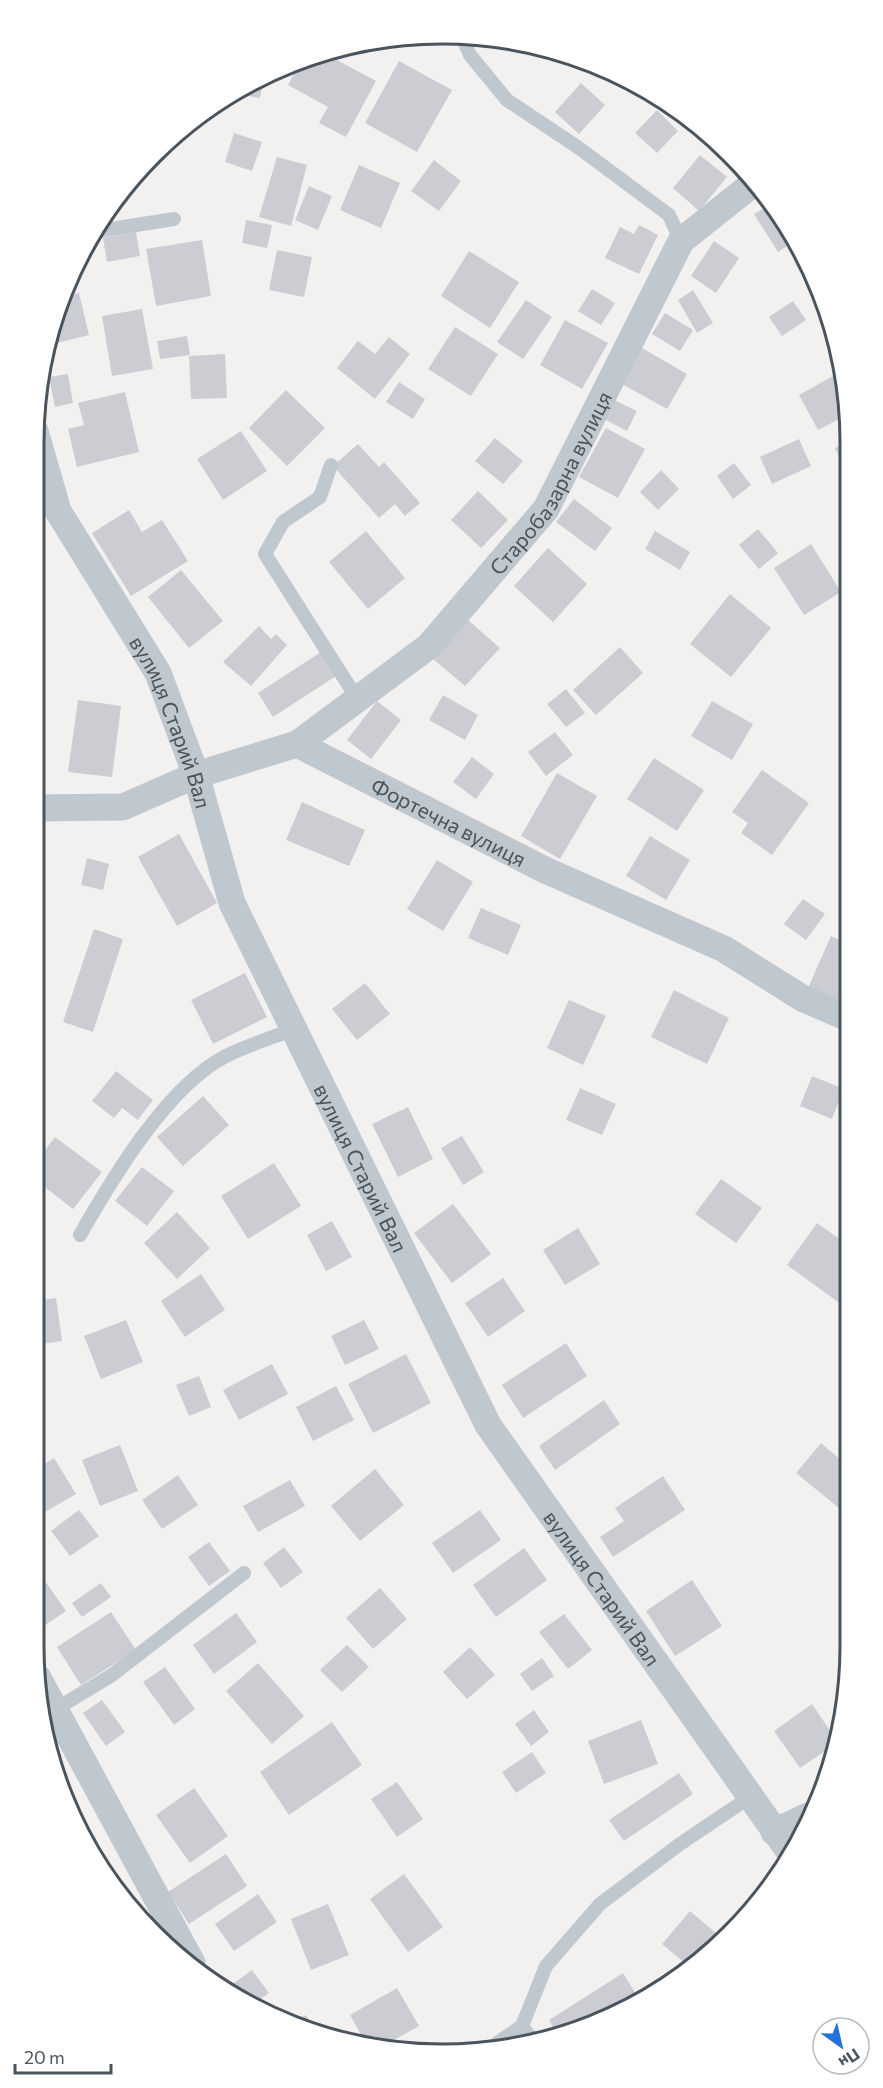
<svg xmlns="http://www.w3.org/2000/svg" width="883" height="2088" viewBox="0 0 883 2088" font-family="Commissioner,sans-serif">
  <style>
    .building { fill: #cbcdd3 }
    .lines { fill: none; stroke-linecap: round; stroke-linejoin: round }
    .lane { stroke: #bfc8ce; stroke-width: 14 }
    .street { stroke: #bfc8ce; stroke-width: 27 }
    .labels { text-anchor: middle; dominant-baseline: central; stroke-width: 5; stroke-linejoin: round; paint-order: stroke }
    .street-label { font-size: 21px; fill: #49545d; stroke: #fff }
    .rim { fill: none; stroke: #49545d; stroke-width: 3 }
  </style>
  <rect width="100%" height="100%" fill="#f3f0f0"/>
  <path class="building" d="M400 36 394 46 384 39 394 37Z
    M322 52 376 81 346 137 319 123 328 107 288 85 301 60Z
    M399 61 452 90 417 152 365 123Z
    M264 74 260 98 231 93 261 75Z
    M581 83 605 105 579 134 555 112Z
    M657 110 678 131 657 153 635 133Z
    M234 133 262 142 252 171 225 162Z
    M700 155 727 177 699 211 673 188Z
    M277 157 307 165 291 226 259 217Z
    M434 160 461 181 439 211 411 191Z
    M359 165 400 183 381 228 340 210Z
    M309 186 332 196 318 230 295 220Z
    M769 205 792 243 778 252 754 214Z
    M246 220 272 225 267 248 242 243Z
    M639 225 658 235 639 274 605 258 620 227 634 234Z
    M136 232 140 256 107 262 103 238Z
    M202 240 211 296 156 306 146 249Z
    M714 241 739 258 716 293 691 276Z
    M277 250 312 257 304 297 269 290Z
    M469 251 519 282 490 328 441 296Z
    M73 270 76 281 66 285 69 278Z
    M592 289 615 303 601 325 578 311Z
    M693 290 713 323 697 333 678 300Z
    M79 293 89 335 49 345 55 311 61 297Z
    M526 300 552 317 523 359 497 342Z
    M793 301 806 320 782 336 769 317Z
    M142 309 153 369 112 376 102 316Z
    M665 313 693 330 680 351 652 334Z
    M565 320 608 343 582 389 540 365Z
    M455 327 498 354 471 396 428 369Z
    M187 336 190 355 160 359 157 341Z
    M389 337 410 354 375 399 337 368 358 341 375 354Z
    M642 348 687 374 667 409 622 384Z
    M225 354 227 398 191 399 189 356Z
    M842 371 846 388 847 415 818 430 799 395Z
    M68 374 73 403 55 407 49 377Z
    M399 382 425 399 413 419 386 402Z
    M286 390 325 428 287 466 249 428Z
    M125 392 139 452 77 467 68 429 84 425 78 403Z
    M612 399 637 411 627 431 602 418Z
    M606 428 645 449 618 498 579 477Z
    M241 431 267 471 223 500 197 459Z
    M495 438 523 461 503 484 475 461Z
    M799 439 811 466 772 484 760 457Z
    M847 442V473L835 448Z
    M358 444 379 467 384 462 420 503 405 516 395 504 379 518 333 466Z
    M734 463 751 485 733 499 717 476Z
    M661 470 679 489 658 510 640 492Z
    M478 491 508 520 481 548 451 520Z
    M574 499 612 528 595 551 556 522Z
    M129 510 142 532 162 520 188 561 131 596 92 533Z
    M758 529 778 553 759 569 739 545Z
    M366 531 405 578 368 609 329 562Z
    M655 531 690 552 680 570 645 549Z
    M811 544 841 592 804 615 774 568Z
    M548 548 587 584 553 622 514 586Z
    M181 570 223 621 189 648 148 597Z
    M730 594 771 628 731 677 690 644Z
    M468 620 500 648 465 686 433 659Z
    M259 626 271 639 276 634 287 645 251 686 223 662Z
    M620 647 643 673 596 715 573 690Z
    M321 652 336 676 273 717 258 693Z
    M566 689 585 713 566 727 547 704Z
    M443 695 478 715 465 740 429 720Z
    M78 700 121 706 112 777 68 772Z
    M377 701 401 720 371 759 347 740Z
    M712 701 753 724 732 760 691 736Z
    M555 732 573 755 546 776 528 752Z
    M472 757 494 774 476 799 453 782Z
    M654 758 704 790 677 831 627 799Z
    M762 770 809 803 772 855 741 833 748 823 732 812Z
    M557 773 597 796 560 859 521 836Z
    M302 802 365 830 349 866 286 840Z
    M179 834 217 903 177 926 138 857Z
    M650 836 690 860 666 900 626 876Z
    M87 858 109 864 103 890 81 885Z
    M437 860 473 882 443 931 407 909Z
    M803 899 825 914 806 940 784 924Z
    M481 908 521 925 508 955 468 938Z
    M94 929 123 939 93 1032 63 1022Z
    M831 936 848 944V1006L808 988Z
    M245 973 267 1017 213 1044 191 1000Z
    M365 983 390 1014 357 1040 332 1009Z
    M674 990 729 1018 707 1064 651 1037Z
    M569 1000 606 1016 583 1065 547 1048Z
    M116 1071 153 1100 138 1120 122 1108 114 1118 92 1101Z
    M812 1076 844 1089 832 1119 800 1106Z
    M580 1088 616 1104 602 1135 566 1120Z
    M203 1096 229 1125 183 1166 157 1137Z
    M408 1107 433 1159 398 1177 372 1124Z
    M462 1136 484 1172 463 1185 441 1148Z
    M55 1137 102 1172 73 1209 33 1178V1166Z
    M274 1163 301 1206 248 1239 221 1196Z
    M142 1167 174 1191 147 1226 115 1201Z
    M721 1179 762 1208 736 1243 695 1214Z
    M453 1204 491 1254 452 1283 414 1233Z
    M177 1212 210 1248 177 1279 144 1243Z
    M332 1221 352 1257 326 1271 307 1235Z
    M817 1223 849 1246V1301L845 1307 787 1265Z
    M578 1228 600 1264 565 1285 543 1250Z
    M201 1274 225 1310 185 1337 161 1301Z
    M503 1278 525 1311 488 1337 465 1303Z
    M56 1298 62 1341 33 1345V1301Z
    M126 1320 143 1362 101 1379 84 1336Z
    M364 1320 379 1349 345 1365 331 1336Z
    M566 1343 587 1376 523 1418 502 1385Z
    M406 1354 431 1403 373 1433 348 1384Z
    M272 1364 288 1394 239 1420 223 1390Z
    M199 1376 211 1407 189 1416 176 1385Z
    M336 1386 354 1420 313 1441 296 1407Z
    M604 1400 620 1424 555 1470 539 1446Z
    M821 1443 849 1467 850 1517 796 1473Z
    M120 1445 138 1491 100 1506 82 1460Z
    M54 1458 76 1494 45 1512 33 1492V1471Z
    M375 1469 404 1505 360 1541 331 1506Z
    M178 1475 198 1505 162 1529 142 1500Z
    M663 1476 685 1510 613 1557 600 1537 624 1521 615 1508Z
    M290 1480 305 1506 258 1532 243 1506Z
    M79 1510 99 1536 70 1556 51 1531Z
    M480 1510 501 1540 453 1573 432 1543Z
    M209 1542 230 1571 209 1586 188 1557Z
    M284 1547 303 1572 281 1588 263 1563Z
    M524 1548 547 1580 496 1617 473 1585Z
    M33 1564 66 1611 35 1632 33 1629Z
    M692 1580 722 1626 675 1656 646 1611Z
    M101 1583 111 1597 82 1617 72 1603Z
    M380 1588 407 1619 373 1649 346 1618Z
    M111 1612 136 1650 81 1685 57 1647Z
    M236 1613 257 1642 214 1674 193 1645Z
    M564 1614 592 1650 568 1669 539 1632Z
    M347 1645 369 1667 342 1692 320 1670Z
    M470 1647 495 1675 467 1699 443 1672Z
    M542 1658 554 1676 532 1691 520 1674Z
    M258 1663 304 1716 272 1744 226 1691Z
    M165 1667 195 1709 174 1725 143 1682Z
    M102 1700 125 1732 106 1746 83 1713Z
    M812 1704 835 1738 834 1745 800 1768 774 1731Z
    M534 1710 549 1732 531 1746 515 1724Z
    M641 1720 658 1764 604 1784 588 1741Z
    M332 1722 362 1765 289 1815 260 1772Z
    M532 1752 546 1773 516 1793 502 1772Z
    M679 1773 693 1794 624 1841 609 1820Z
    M397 1782 423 1819 397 1837 371 1799Z
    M194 1788 228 1836 190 1863 156 1815Z
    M226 1854 247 1886 189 1924 168 1892Z
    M404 1874 443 1927 408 1952 370 1899Z
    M258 1894 277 1922 234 1951 215 1924Z
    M328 1904 349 1955 311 1970 291 1919Z
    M690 1911 724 1940 711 1954 691 1968 662 1944Z
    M252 1970 269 1993 251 2006 238 2000 226 1989Z
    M623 1973 641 2002 557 2034 549 2020Z
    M397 1988 419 2026 378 2049 368 2047 350 2015Z
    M306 2015 317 2035 290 2024Z"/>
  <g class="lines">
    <path class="lane" d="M462 37 470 55 507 100 579 148 669 215 681 241
      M92 232 174 219
      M331 465 320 497 283 522 265 554 358 700
      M80 1235C112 1179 167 1086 226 1056 247 1045 272 1038 294 1029
      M56 1709 112 1675 244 1573
      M522 2026 534 2042
      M490 2048 522 2026 546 1966 600 1904 680 1844 750 1797"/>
    <g class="street">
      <path id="s1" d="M35 431 58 511 158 673 196 775 232 903 488 1425 789 1851"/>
      <path id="s2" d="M297 744 429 646 546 509 681 241 755 182"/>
      <path id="s3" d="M33 808 123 807 196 775 297 744 545 870 724 949 802 998 848 1018"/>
      <path d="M38 1678 192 1963"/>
      <path d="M774 1832 808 1816"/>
    </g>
  </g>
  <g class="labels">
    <g class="street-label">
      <text stroke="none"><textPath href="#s2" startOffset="369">Старобазарна вулиця</textPath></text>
      <text stroke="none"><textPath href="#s1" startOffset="324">вулиця Старий Вал</textPath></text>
      <text stroke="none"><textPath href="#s3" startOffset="446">Фортечна вулиця</textPath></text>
      <text stroke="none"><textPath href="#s1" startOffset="810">вулиця Старий Вал</textPath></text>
      <text stroke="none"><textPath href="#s1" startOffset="1296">вулиця Старий Вал</textPath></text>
    </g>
  </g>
  <path d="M0 0H883V2088H0ZM442 44H442A398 398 0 0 1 840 442V1646A398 398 0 0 1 442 2044H442A398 398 0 0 1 44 1646V442A398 398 0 0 1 442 44Z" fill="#fff" fill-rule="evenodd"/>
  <path class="rim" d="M442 44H442A398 398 0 0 1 840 442V1646A398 398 0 0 1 442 2044H442A398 398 0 0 1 44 1646V442A398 398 0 0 1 442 44Z"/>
  <g transform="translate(841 2046) rotate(146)"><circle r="28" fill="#ffffff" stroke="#b6bbbe" stroke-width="1.5"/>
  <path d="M0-4.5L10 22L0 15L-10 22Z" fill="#2372da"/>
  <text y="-9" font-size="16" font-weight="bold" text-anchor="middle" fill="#49545d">Пн</text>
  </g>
  <path d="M15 2064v9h96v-9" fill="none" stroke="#49545d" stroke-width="3"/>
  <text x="24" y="2064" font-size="18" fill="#49545d" stroke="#ffffff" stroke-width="4.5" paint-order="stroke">20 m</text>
</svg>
